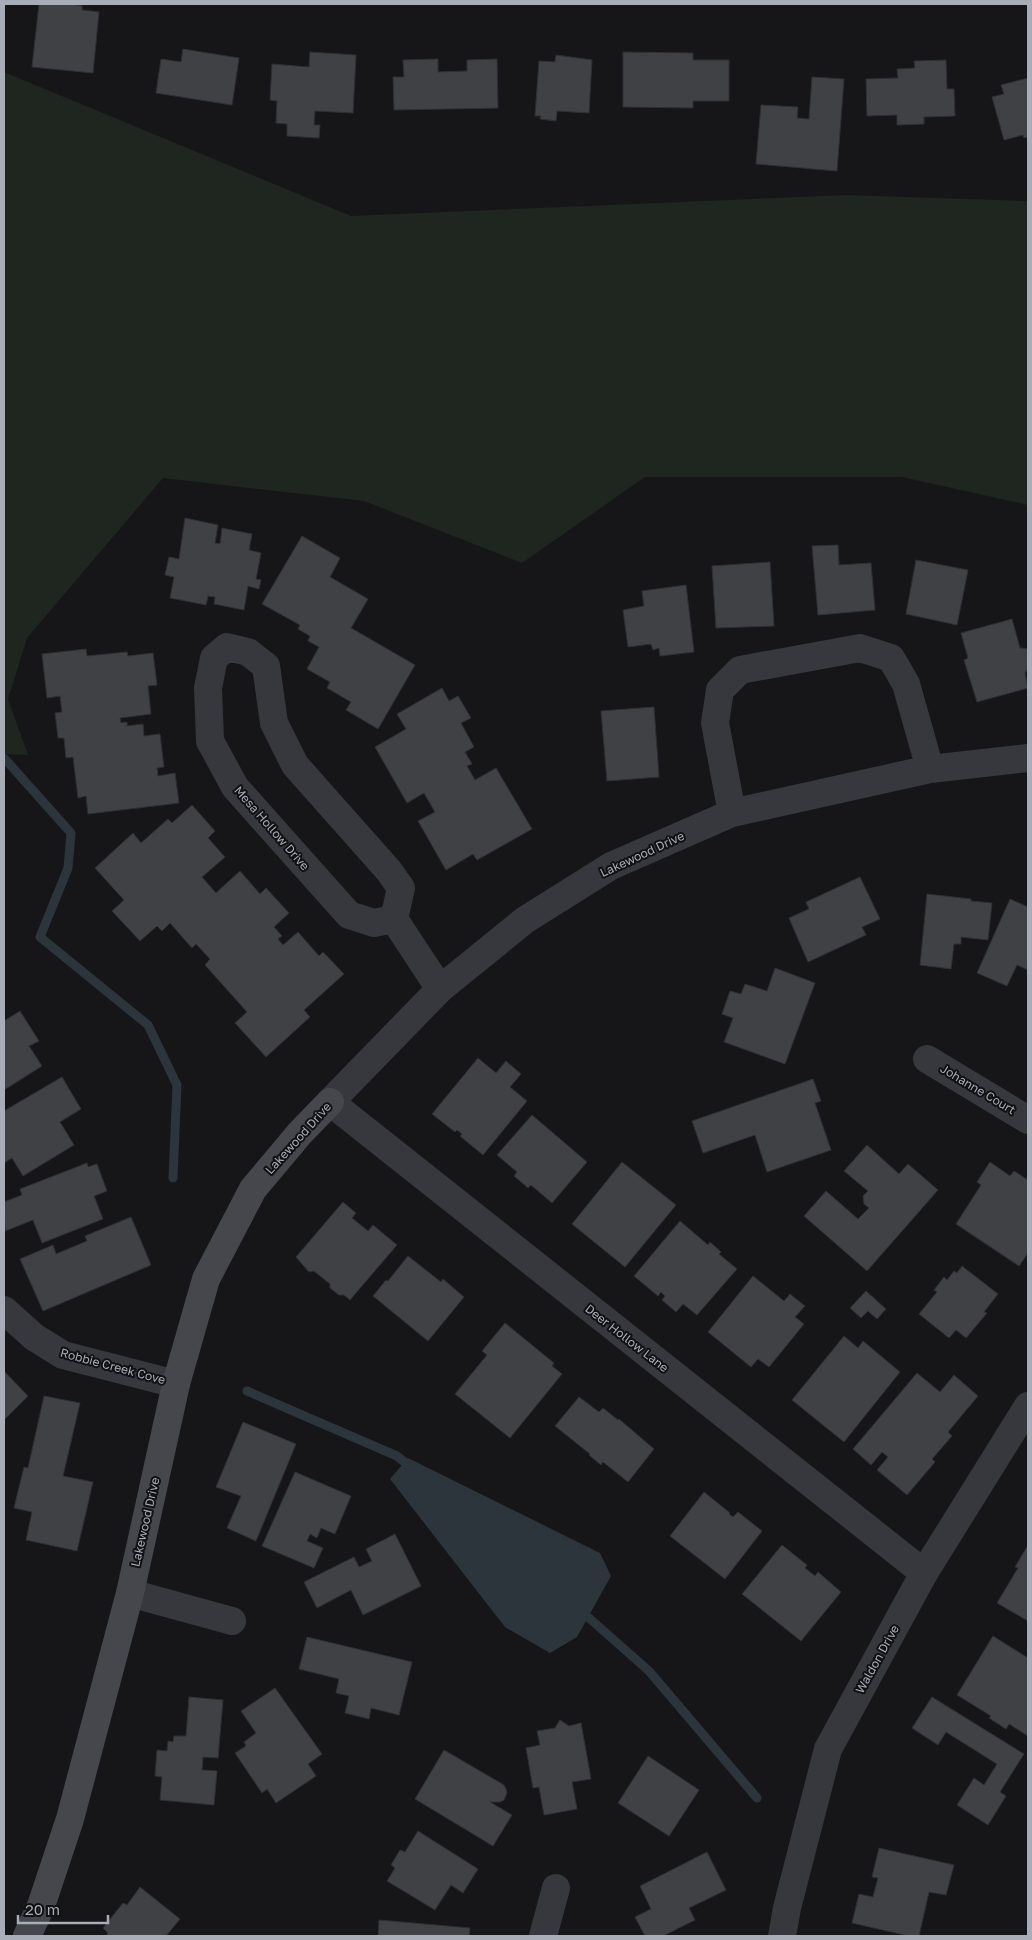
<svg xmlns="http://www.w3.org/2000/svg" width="1032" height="1940" viewBox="0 0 1032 1940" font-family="'Golos Text',sans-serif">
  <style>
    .green { fill: #1e261f }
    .water { fill: #2c353c }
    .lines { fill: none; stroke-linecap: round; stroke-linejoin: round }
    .stream { stroke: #2c353c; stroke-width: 9 }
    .building { fill: #404145; stroke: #303034 }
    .street { stroke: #37383d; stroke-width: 28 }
    .secondary { stroke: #45474d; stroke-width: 28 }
    .labels { text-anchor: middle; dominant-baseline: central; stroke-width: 4; stroke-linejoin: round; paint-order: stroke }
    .street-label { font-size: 12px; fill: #a8adb8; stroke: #111113 }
  </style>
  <rect width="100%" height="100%" fill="#161618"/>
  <path class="green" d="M4 72 351 216 847 195 1028 201V505L902 477H645L522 563 364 501 163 478 27 638 8 699 28 755 4 754Z"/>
  <path class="water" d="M408 1458 600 1553 611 1576 577 1637 550 1653 505 1627 390 1479Z"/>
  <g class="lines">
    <path class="stream" d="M4 758 71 833 68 868 40 937 148 1025 177 1085 173 1178
      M247 1391 397 1456 413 1469
      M580 1610 649 1671 757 1798"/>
  </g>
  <path class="building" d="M39 4H72L82 6V10L99 12 93 73 32 67Z
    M183 49 239 58 232 105 156 93 161 59 181 62Z
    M310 52 356 55 353 113 315 111 314 125H320L319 138 287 136V124L276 123 277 101 270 100 272 64 309 67Z
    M623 52 693 53V60H729V101H693V108L623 107Z
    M556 55 592 60 589 113 557 111 556 121 540 119 541 116H535L539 61 555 62Z
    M438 59V72L467 71V60L497 59 498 108 394 110 393 77H404L403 60Z
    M946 60 947 89H954L955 116 924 117V124L897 125V115L867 116 866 79 898 78 897 69 915 68 914 61Z
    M812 77 844 79 837 171 756 164 761 105 798 107 797 118 809 119Z
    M1028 78V137L1024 138 1023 135 1004 140 992 97 1004 94 1001 85Z
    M185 518 218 525 215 543 220 544 222 528 252 534 249 550 261 553 256 579 261 580 259 589 248 586 244 610 214 604 215 597 208 596 206 605 170 598 174 577 165 575 169 557 179 559Z
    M302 536 340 558 330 577 368 599 351 628 415 665 378 729 346 710 351 702 327 688 330 682 307 669 319 647 308 641 310 636 298 629 300 625 262 604Z
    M838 545 839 565 871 563 875 610 818 615 812 546Z
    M916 560 968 570 957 625 906 614Z
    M770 562 774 626 716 628 712 566Z
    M686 585 694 652 660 656 659 648 653 650 651 644 628 647 623 610 644 606 642 591Z
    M1012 619 1020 648 1028 649V669L1025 673 1028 688 977 702 964 660 968 658 961 633Z
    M86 649 87 656 127 652 128 656 153 653 157 685 148 686 151 714 120 718 121 723 127 722V726L143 724 144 736 160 734 164 767 157 768 158 776 175 773 179 803 88 814 86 796 78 798 73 757 66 758 64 738H58L55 713 62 712 60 696 47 698 42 654Z
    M442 688 449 701 458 696 471 718 461 723 474 747 465 752 472 764 467 766 475 780 496 768 532 829 477 860 473 854 446 870 418 821 435 812 424 793 407 803 375 747 406 729 397 714Z
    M654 707 659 777 607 781 601 711Z
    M192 805 215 831 208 838 225 857 202 877 216 893 240 871 260 894 266 888 289 913 274 927 282 936 278 939 283 945 298 932 319 956 323 952 344 974 304 1010 310 1017 266 1057 235 1023 247 1012 205 965 210 959 196 944 192 948 170 923 162 931 157 926 140 941 112 911 124 900 95 868 133 833 141 843 168 819 172 823Z
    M860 877 880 919 862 927 866 935 808 962 789 918 809 909 806 902Z
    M927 894 971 899V901L992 903 988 940 961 937V944H954L951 969 920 965Z
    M1010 899 1028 907V970L1017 965 1007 986 977 973Z
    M775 968 815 983 785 1064 724 1042 733 1018 722 1014 730 991 741 994 745 984 767 991Z
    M20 1011 39 1041 29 1046 42 1066 4 1090V1021Z
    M478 1058 496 1073 506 1061 521 1074 510 1087 527 1101 483 1155 460 1136 462 1134 457 1130 455 1132 432 1114Z
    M62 1077 81 1109 60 1122 74 1145 23 1176 12 1158 4 1163V1111Z
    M813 1079 821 1101 815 1103 831 1150 767 1172 755 1135 703 1153 692 1121Z
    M532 1115 587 1162 552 1203 531 1185 528 1188 520 1181 514 1176 517 1172 497 1155Z
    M867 1145 899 1174 908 1164 938 1190 867 1271 804 1216 826 1191 858 1219 869 1208 864 1204 863 1196 868 1191 844 1171Z
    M622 1162 676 1205 625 1267 572 1224Z
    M990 1162 1010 1176 1014 1171 1028 1180V1253L1019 1266 956 1224 981 1185 977 1182Z
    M87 1163 88 1167 97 1164 107 1191 94 1196 103 1219 42 1243 33 1220 5 1231 4 1202 22 1195 20 1189Z
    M343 1202 356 1213 352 1218 368 1231 373 1225 397 1245 350 1300 344 1295H339L330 1288V1284L314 1271 309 1272 296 1257Z
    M131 1217 151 1265 43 1311 20 1259 53 1245 56 1254 87 1241 85 1236Z
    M680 1221 708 1245 710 1242 721 1252 719 1254 737 1269 697 1315 683 1304 676 1312 662 1300 665 1296 661 1292 658 1296 634 1276Z
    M408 1256 441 1282 443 1279 464 1297 428 1341 373 1296 386 1280 388 1281Z
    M962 1266 998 1294 984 1312 987 1313 966 1338 956 1330 949 1338 919 1314 937 1292 934 1290 944 1277 947 1280 954 1271 957 1273Z
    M753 1276 784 1301 790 1294 805 1306 795 1317 804 1324 769 1367 758 1359 751 1367 708 1332Z
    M866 1291 886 1309 877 1319 868 1311 861 1318 850 1308Z
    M505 1323 554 1363 552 1366 562 1374 510 1438 455 1394 487 1355 482 1351Z
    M844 1336 858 1348 863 1341 900 1372 844 1442 792 1400Z
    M4 1371 28 1396 4 1420Z
    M917 1373 940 1392 954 1375 978 1396 948 1432 952 1436 932 1459 935 1462 907 1495 877 1470 888 1457 882 1452 871 1465 853 1449Z
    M44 1396 80 1403 63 1476 93 1482 77 1551 26 1540 32 1512 14 1508 24 1467 28 1468Z
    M579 1397 599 1412 603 1408 618 1420 619 1419 654 1449 628 1482 603 1462 601 1465 589 1455 590 1454 555 1426Z
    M243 1422 296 1444 256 1541 227 1528 241 1496 216 1487Z
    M295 1472 351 1496 335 1534 321 1528 317 1538 310 1534 307 1541 323 1548 314 1568 262 1546Z
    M704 1492 730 1513 729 1514 733 1517 738 1512 762 1531 725 1579 670 1536Z
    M395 1534 421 1586 363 1615 351 1590 317 1608 304 1582 354 1557 359 1567 372 1561 366 1549Z
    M782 1545 807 1565 805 1568 815 1576 818 1572 841 1592 801 1641 742 1594Z
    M1028 1545V1621L997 1603 1018 1568 1015 1567Z
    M993 1636 1028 1658V1736L1009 1724 1006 1729 989 1718 991 1716 957 1695Z
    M307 1637 412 1662 399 1715 371 1708 369 1719 345 1713 349 1696 336 1693 339 1679 299 1669Z
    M275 1688 322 1754 308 1764 316 1776 276 1803 267 1789 262 1793 235 1753 246 1746 244 1742 256 1733 241 1711Z
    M189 1697 223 1700 218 1758 203 1757 202 1770 217 1771 214 1805 160 1800 162 1777 155 1776 157 1750 167 1751 168 1741 173 1742 174 1736H186Z
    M932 1697 1024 1754 1000 1792 1006 1796 988 1825 957 1805 974 1778 984 1785 997 1764 946 1732 938 1745 912 1728Z
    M560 1720 569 1726 581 1723 591 1779 572 1782 577 1809 544 1815 539 1787 533 1788 526 1748 540 1745 537 1731 555 1728Z
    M444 1750 504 1785 506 1789 507 1793 504 1800 500 1802H490L512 1815 493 1846 415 1799Z
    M648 1756 699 1790 669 1836 618 1803Z
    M418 1831 478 1869 463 1893 451 1885 435 1910 387 1881 395 1868 391 1865 400 1850 405 1852Z
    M879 1848 954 1865 946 1895 929 1892 919 1936H909L852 1923 859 1894 873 1897 878 1878 872 1877Z
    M707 1852 726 1890 689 1908 695 1920 663 1936H645L635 1917 651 1909 640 1886Z
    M140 1887 180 1919 166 1936H106L108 1933 103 1928 123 1903 127 1905Z
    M379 1920 470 1928 469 1936H378Z"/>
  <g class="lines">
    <path class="street" d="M732 813 715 723 720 690 740 670 860 648 891 658 906 684 930 769
      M394 919 374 923 349 915 235 787 210 741 208 688 214 658 227 647 248 652 266 666 274 723 295 765 389 871 401 888 394 919 440 989
      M927 1059 1028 1120
      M4 1310 34 1337 63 1355 176 1384
      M924 1573 330 1102 440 989 525 920 611 866 732 813 930 769 1028 758
      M130 1593 232 1621
      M543 1936 556 1888
      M782 1936 787 1908 828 1749 924 1573 1028 1406"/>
    <path class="secondary" d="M27 1936 41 1906 70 1819 130 1593 176 1384 206 1279 253 1189 300 1133 330 1102"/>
  </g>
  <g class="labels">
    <g class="street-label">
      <text transform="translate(272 828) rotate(49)">Mesa Hollow Drive</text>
      <text transform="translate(642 854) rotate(-25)">Lakewood Drive</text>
      <text transform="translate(978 1089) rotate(31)">Johanne Court</text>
      <text transform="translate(298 1138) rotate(-48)">Lakewood Drive</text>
      <text transform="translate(627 1338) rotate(38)">Deer Hollow Lane</text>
      <text transform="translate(113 1366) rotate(15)">Robbie Creek Cove</text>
      <text transform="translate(145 1522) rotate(-77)">Lakewood Drive</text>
      <text transform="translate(877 1659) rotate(-61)">Waldon Drive</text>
    </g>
  </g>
  <rect width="1032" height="1940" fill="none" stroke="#a8adb8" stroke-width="10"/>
  <path d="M18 1915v8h90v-8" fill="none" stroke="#a8adb8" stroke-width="2.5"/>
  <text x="25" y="1915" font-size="15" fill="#a8adb8" stroke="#111113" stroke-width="4" paint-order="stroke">20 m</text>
</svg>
